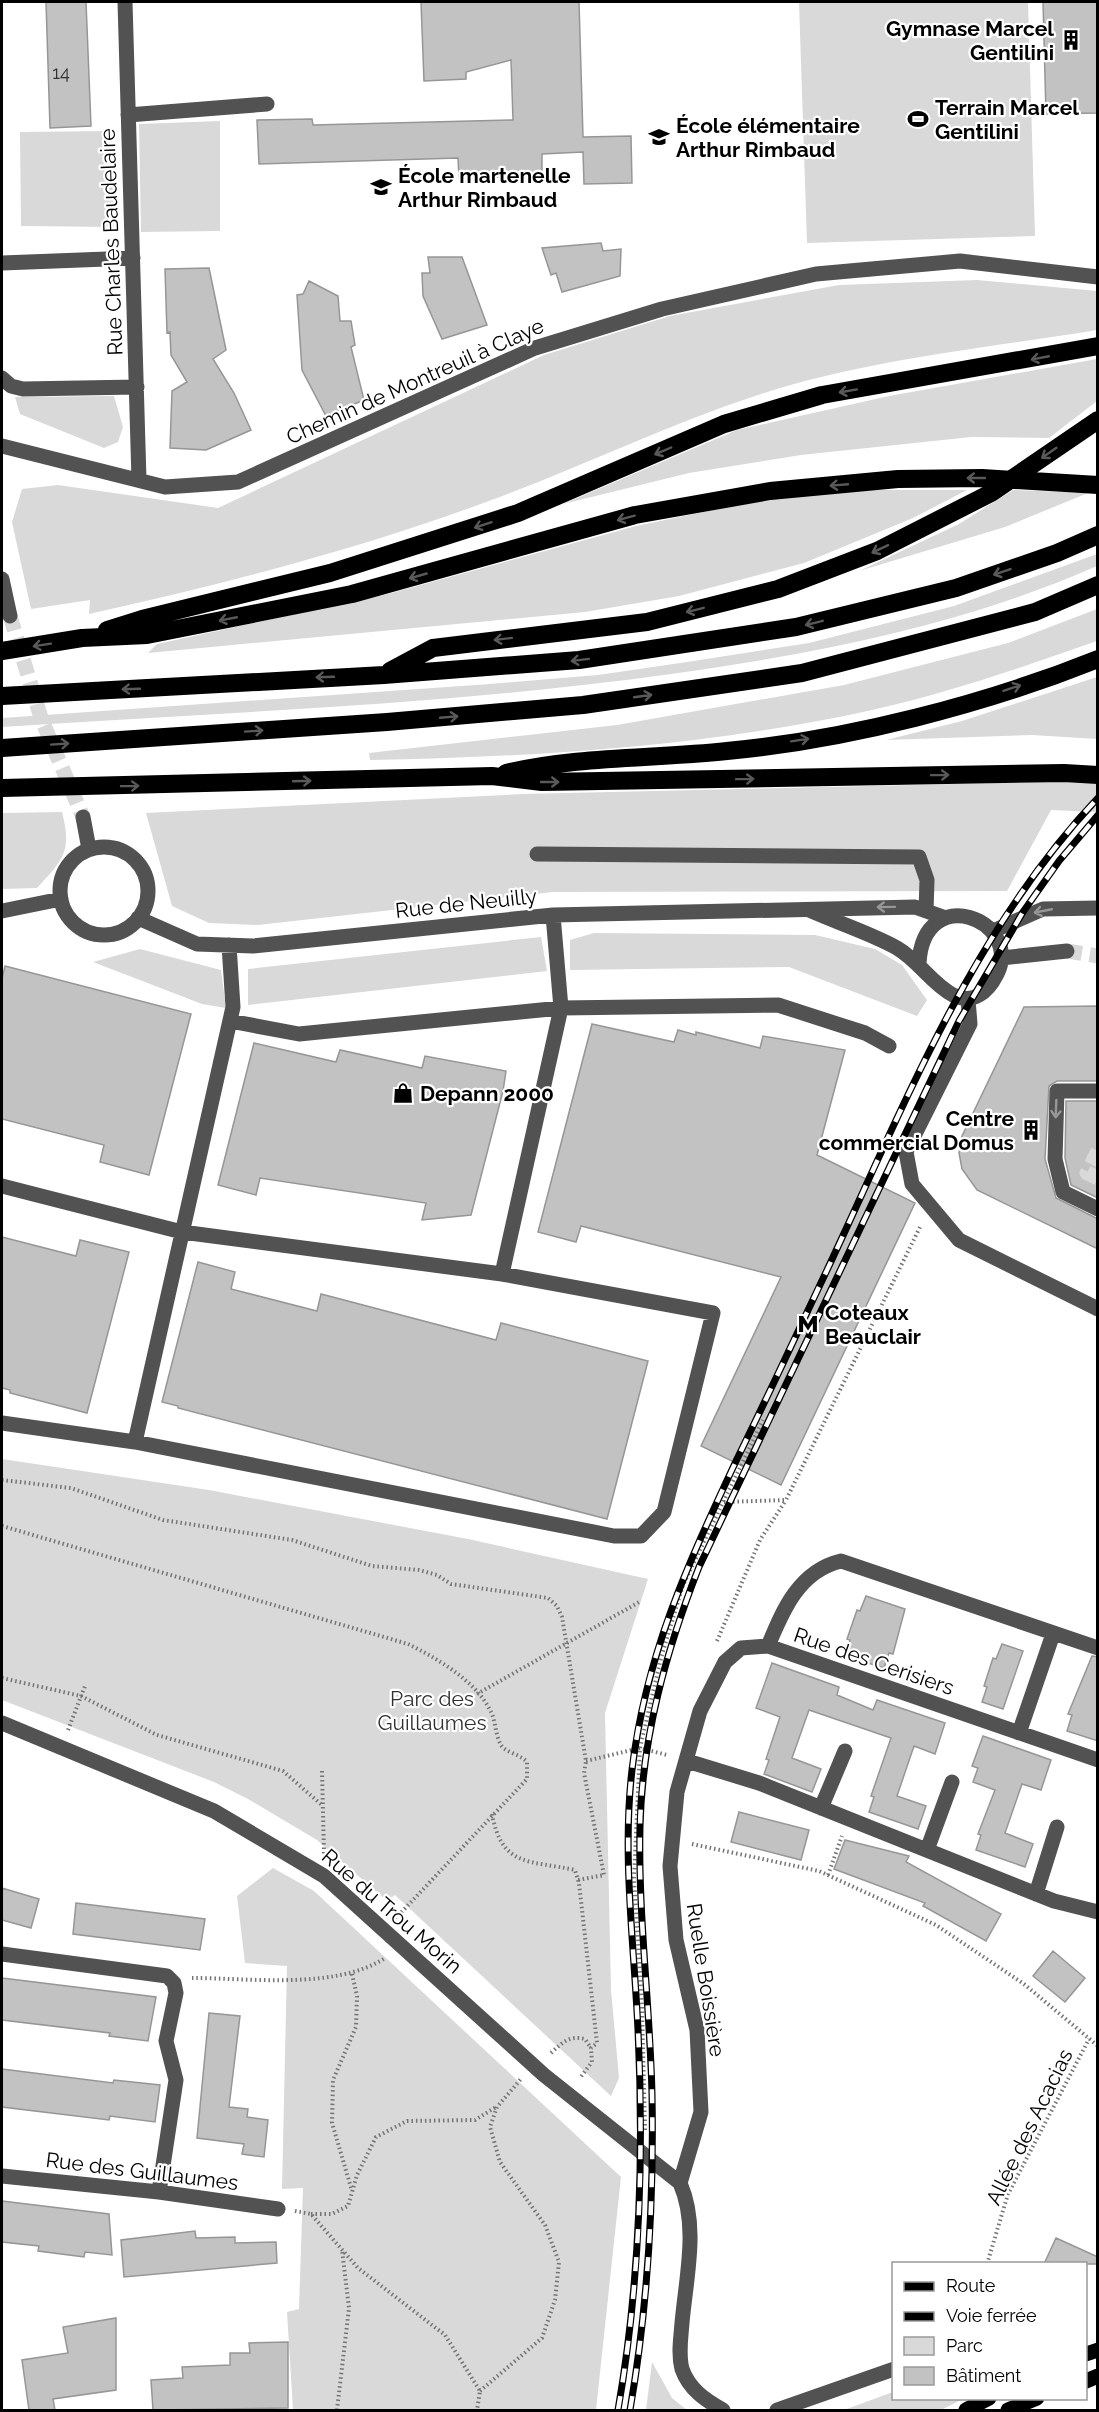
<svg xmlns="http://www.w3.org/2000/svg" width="1099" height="2412" viewBox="0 0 1099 2412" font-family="Raleway,sans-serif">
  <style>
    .green { fill: #d9d9d9 }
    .building { fill: #c2c2c2; stroke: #969696; stroke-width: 1.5 }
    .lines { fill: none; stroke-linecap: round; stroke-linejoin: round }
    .minor-tunnel { stroke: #d9d9d9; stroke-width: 15; stroke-dasharray: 15 8; stroke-linecap: butt }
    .path { stroke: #747474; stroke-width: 4; stroke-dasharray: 1.5 3; stroke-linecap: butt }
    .minor { stroke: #525252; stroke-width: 15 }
    .major { stroke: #000; stroke-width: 15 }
    .highway { stroke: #000; stroke-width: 18 }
    .rail-casing { stroke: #000; stroke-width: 7 }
    .rail { stroke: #fff; stroke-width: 4.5; stroke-dasharray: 14; stroke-linecap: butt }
    .oneway { stroke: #595959 }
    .oneway2 { stroke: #979797 }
    .labels { text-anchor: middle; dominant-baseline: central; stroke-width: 4.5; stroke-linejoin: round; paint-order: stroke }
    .number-label { font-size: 18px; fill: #303030 }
    .poi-label { font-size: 21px; font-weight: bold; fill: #000; stroke: #fff; text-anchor: start }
    .street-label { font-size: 21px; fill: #000; stroke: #fff }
    .park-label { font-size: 21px; fill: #303030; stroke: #fff }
  </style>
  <rect width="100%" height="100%" fill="#fff"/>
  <path class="green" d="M799 2H1028L1035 236 807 243Z
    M220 121V231L141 232 139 124Z
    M111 131 114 227 21 226 20 132Z
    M977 280 1097 291V330C987 348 861 360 755 396 670 424 589 463 505 495 371 546 229 583 89 614L90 600 31 609 12 522 22 489 58 485 218 508 544 355 670 316 839 285Z
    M1097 359V401L1049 438 971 437 801 455 689 473 563 504 737 430 889 396Z
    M114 396 123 427 118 442 104 448 20 414 15 397Z
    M864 490H967L913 518 804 563 679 596 585 612 148 653 157 644 388 594 636 526 766 499Z
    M1013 490 1088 493 1005 527 859 571 959 524Z
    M1097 554V566C963 625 816 654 671 674 449 705 225 712 2 727V718L490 684 598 675 687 662 809 643 954 606Z
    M1097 609V641C1020 668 943 695 863 712 700 747 535 757 370 760L369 753 617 725 844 685 1008 643Z
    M1097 677V739L1032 735 886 740 962 721Z
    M1084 781 1098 783 1097 812 1051 810 1007 891 553 892 258 925 209 923 172 906 146 813 523 794Z
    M62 812C72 851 64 859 37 888L2 889V813Z
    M594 933 815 935 875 949 902 965 927 1000 917 1016 789 967 570 970V940Z
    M541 937 547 971 248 1005V969Z
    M140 949 221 970 226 1008 202 1004 93 962Z
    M2 1459 209 1490 468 1539 648 1579 605 1713 611 1990 619 2078 611 2096 395 1895 387 1901 317 1840 248 1799 214 1782 2 1700Z
    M273 1868 314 1891 621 2177 596 2410H293L287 2312 299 2309 303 2188 282 2189 287 1966 245 1963 237 1896Z
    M652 2362 672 2398 687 2410H646Z
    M893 2392 894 2398 963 2399 941 2410H844Z"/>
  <path class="building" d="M46 2H86L91 126 50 128Z
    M421 2H579L583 137 631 136 632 183 584 184 583 152 542 154V176L459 178 458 158 259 164 257 120 312 119 313 125 513 120 511 60 466 72V79L424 81Z
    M1043 2H1098V113L1046 114Z
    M601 243 603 251 621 249 620 276 562 292 556 273 551 275 542 248Z
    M428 257H462L487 325 442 339 423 296 422 273H430Z
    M209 268 226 350 213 359 234 393 251 430 206 450 170 448 172 391 187 382 171 355 170 332 167 333 165 269Z
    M309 281 338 296 340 321H351L355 345 351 347 364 400 326 416 302 370 297 295 303 294Z
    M5 966 191 1014 149 1175 100 1162 104 1145 2 1119V979Z
    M1098 1006V1081H1057L1049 1086 1045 1159 1056 1198 1098 1219V1249L977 1190 962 1169 959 1153 962 1136 1024 1007Z
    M592 1024 674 1042 678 1030 696 1035V1032L760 1048 763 1036 845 1050 817 1155 915 1203 781 1485 701 1446 781 1277 581 1226 576 1242 538 1232Z
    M254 1043 336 1062 340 1050 422 1068 425 1056 506 1071 503 1091 471 1215 422 1220 426 1203 260 1178 256 1195 218 1185Z
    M1066 1101H1098V1198L1071 1185 1065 1158Z
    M2 1237 76 1256 80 1240 129 1252 87 1413 10 1393V1390L2 1388Z
    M198 1262 235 1272 231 1289 317 1311 321 1294 496 1340 501 1323 648 1361 607 1519 178 1408V1406L162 1402Z
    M866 1596 905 1609 893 1654 889 1653 884 1668 846 1656 850 1640 847 1639 857 1610 860 1611Z
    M1002 1644 1023 1651 1003 1709 982 1702 987 1687 984 1686 993 1658 996 1659Z
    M1092 1656 1098 1657V1741L1067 1731 1072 1715 1068 1714Z
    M772 1663 839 1687 837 1695 873 1710 877 1700 945 1723 935 1754 914 1746 897 1796 926 1806 918 1829 869 1812 874 1797 871 1796 891 1738 809 1710 792 1758 821 1769 812 1792 764 1774 769 1760 766 1759 780 1717 756 1708Z
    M983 1736 1051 1760 1041 1790 1022 1784 1005 1833 1033 1844 1025 1867 976 1850 981 1835 978 1834 995 1790 973 1782 978 1768 972 1766Z
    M739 1812 809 1830 801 1860 731 1842Z
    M845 1840 909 1856 906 1862 1001 1914 986 1941 923 1906 925 1903 834 1869Z
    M2 1888 39 1899 31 1928 2 1920Z
    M76 1903 205 1919 200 1950 73 1934Z
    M1053 1951 1085 1978 1065 2002 1033 1976Z
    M2 1978 156 1997 148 2041 109 2036 110 2033 2 2020Z
    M209 2013 240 2016 229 2107 248 2109 247 2117 268 2120 264 2157 242 2154 244 2144 197 2138Z
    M2 2069 113 2083 114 2080 160 2085 155 2122 110 2116 109 2120 2 2107Z
    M2 2201 109 2214 112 2255 85 2252 84 2257 38 2251 39 2246 2 2242Z
    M195 2231 196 2238 235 2237V2243L276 2242 277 2263 124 2277 121 2240Z
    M1056 2238 1098 2257V2264H1044Z
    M116 2318V2390L53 2399 55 2410H29L22 2360 68 2353 63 2327Z
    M288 2342V2408L153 2410 151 2380 183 2378 182 2367 230 2365V2353H250L249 2343Z"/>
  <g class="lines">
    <path class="minor-tunnel" d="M10 616 41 718 83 817
      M1067 951 1098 956
      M1098 1151 1087 1173 1098 1178"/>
    <path class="path" d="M2 1480 71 1488 163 1520 292 1540 372 1566 419 1570 437 1575 451 1584 548 1598 557 1606 562 1617 586 1761 584 1773 604 1875 578 1880
      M724 1502 786 1500 921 1225
      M2 1526 408 1644C436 1658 475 1680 490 1710 496 1720 495 1735 501 1745 506 1753 520 1754 527 1762V1779L396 1918
      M717 1641 760 1540 786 1500
      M2 1678 81 1696 157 1735 283 1771 323 1806
      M477 1694 641 1601
      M68 1730 85 1686
      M586 1761 640 1748 667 1755
      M322 1771 324 1854
      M492 1814C502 1868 530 1860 575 1870L579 1883 597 2043 591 2048 592 2062 580 2078
      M692 1844 819 1871 936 1925 1024 1984 1098 2046
      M828 1875 842 1836
      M352 1974 357 1996 356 2027 333 2080 332 2123 352 2191
      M192 1978C250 1978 336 1990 385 1958
      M551 2053C562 2043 569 2035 585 2039L591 2048
      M645 2130 642 2007 634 1878 640 1748 661 1658 683 1585 763 1420
      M295 2211 311 2214 358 2268 445 2335 480 2391 477 2410
      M311 2214H332L348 2206 357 2175 376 2137 407 2121 475 2120 496 2107
      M987 2264 1008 2194 1089 2039
      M480 2391 542 2338 555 2300 559 2262 545 2225 500 2162 490 2127 497 2107 521 2079
      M337 2410 349 2308 342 2250"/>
    <path class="minor" d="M125 2 139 480
      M128 115 267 104
      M2 263 133 258
      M2 378 11 386 23 389 137 387
      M2 446 165 487 238 482 535 348 662 309 816 274 960 261 1098 277
      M2 579 10 616
      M83 817 89 849
      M60 891a44 44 0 1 1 88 0a44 44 0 1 1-88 0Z
      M537 854 919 857 927 880 926 911
      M809 910C838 923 870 933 897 948 919 961 931 983 953 995 961 999 971 1000 979 995 987 991 993 982 997 974 1023 920 924 881 919 963
      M2 911 61 899
      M138 918 197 944 253 946 553 915 915 907 943 917
      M993 931 1043 909 1098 908
      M1001 958 1067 951
      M968 999 970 1024 906 1152 912 1184 959 1240 1098 1309
      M230 1021 299 1034 561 1008 778 1005 865 1033 889 1046
      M1098 1091H1057L1055 1159 1063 1192 1098 1209
      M2 1186 182 1232 502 1274 713 1313 664 1512 641 1536H614L135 1442 2 1423
      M502 1274 561 1008 553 915
      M135 1442 233 1007 229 945
      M768 1646C783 1610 799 1571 841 1561L1098 1648
      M2 1723 214 1811 324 1876 544 2075 680 2183
      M1019 1733 1053 1634
      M687 1761 759 1783 1054 1901 1098 1912
      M821 1808 845 1751
      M927 1850 952 1782
      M1036 1894 1057 1827
      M2 1954 167 1976 174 1983 176 1993 166 2041 176 2080 159 2192
      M2 2176 159 2192 278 2209
      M723 2410C705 2400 689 2389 682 2369 678 2354 681 2337 682 2323 686 2277 699 2226 680 2183L701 2112 697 2030 676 1940 670 1866 677 1792 700 1711 725 1662 741 1648 768 1646 1098 1760
      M777 2410 894 2369"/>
    <path class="major" d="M1086 2354 1098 2350
      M1086 2381 1098 2376
      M966 2410 989 2398
      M1008 2410 1037 2398"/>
    <path class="highway" d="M107 630 142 619 330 573 518 513 724 424 822 395 1098 346
      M2 651 82 638 147 635 352 594 635 515 770 491 898 479 982 478 1098 485
      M390 671 433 648 647 622 778 589 877 551 991 493 1098 420
      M2 696 384 675 579 660 796 627 956 588 1057 553 1098 535
      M2 748 387 722 583 705 802 673 1035 612 1098 585
      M506 773C578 756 654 759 727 751 847 740 986 704 1098 659
      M2 788 492 776 542 782 1064 773 1098 775"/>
    <g class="rail-casing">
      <path id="rail" d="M618 2410C640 2284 644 2157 638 2030 634 1943 622 1856 632 1770 646 1653 688 1564 737 1459 765 1402 792 1344 819 1287 899 1119 968 935 1098 798
        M630 2410C648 2306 654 2200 652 2094 650 2005 638 1916 640 1827 642 1737 666 1651 699 1567L959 1021 1023 912 1059 861 1098 815"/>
    </g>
    <use href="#rail" class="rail"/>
  </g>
  <defs><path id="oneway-shaft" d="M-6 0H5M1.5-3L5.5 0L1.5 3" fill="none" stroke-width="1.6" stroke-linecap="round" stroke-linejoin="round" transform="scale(1.5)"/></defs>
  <g class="oneway">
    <use href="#oneway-shaft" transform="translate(1040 358) rotate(169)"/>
    <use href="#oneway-shaft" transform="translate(848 391) rotate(170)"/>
    <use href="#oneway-shaft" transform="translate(663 451) rotate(157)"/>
    <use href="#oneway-shaft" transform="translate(1049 453) rotate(145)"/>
    <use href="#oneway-shaft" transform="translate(976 478) rotate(180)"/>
    <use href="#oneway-shaft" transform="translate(839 485) rotate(175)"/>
    <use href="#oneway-shaft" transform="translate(626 518) rotate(165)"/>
    <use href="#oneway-shaft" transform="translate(483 525) rotate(162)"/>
    <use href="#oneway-shaft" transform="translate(880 549) rotate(155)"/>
    <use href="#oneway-shaft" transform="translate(1002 572) rotate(161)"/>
    <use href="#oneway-shaft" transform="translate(418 576) rotate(164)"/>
    <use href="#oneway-shaft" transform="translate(695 610) rotate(166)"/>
    <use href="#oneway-shaft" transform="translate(228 619) rotate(169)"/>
    <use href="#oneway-shaft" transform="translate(814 623) rotate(166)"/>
    <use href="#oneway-shaft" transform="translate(503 639) rotate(173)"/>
    <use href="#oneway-shaft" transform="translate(42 645) rotate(171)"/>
    <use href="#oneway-shaft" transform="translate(580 660) rotate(173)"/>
    <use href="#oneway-shaft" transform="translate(325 677) rotate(178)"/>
    <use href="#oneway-shaft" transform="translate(1012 688) rotate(-18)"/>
    <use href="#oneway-shaft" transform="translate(131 689) rotate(178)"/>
    <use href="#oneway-shaft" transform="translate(643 696) rotate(-8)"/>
    <use href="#oneway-shaft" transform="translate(449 717) rotate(-5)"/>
    <use href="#oneway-shaft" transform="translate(254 731) rotate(-4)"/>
    <use href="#oneway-shaft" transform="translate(800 740) rotate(-9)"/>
    <use href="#oneway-shaft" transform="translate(60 744) rotate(-4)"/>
    <use href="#oneway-shaft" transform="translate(940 775) rotate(-1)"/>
    <use href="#oneway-shaft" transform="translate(745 779) rotate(-1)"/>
    <use href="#oneway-shaft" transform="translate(302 781) rotate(-2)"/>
    <use href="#oneway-shaft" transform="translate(550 782)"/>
    <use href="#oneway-shaft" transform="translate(130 786) rotate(-1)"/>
  </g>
  <g class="oneway2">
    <use href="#oneway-shaft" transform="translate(886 907) rotate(179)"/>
    <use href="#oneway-shaft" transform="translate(1043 911) rotate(169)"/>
    <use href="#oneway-shaft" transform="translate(1056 1109) rotate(92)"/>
  </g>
  <defs>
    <g id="building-bare" transform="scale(1.62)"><path d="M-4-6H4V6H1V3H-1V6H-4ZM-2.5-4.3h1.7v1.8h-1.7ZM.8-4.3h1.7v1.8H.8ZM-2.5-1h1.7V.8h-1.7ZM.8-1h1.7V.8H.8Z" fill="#000" stroke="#fff" stroke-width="2.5" paint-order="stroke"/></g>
    <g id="stadium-bare" transform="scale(1.62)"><path d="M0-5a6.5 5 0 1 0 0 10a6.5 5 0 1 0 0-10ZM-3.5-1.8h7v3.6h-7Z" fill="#000" stroke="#fff" stroke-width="2.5" paint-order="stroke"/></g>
    <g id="school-bare" transform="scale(1.62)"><path d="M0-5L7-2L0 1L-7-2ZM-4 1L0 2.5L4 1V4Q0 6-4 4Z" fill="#000" stroke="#fff" stroke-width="2.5" paint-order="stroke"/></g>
    <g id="shop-bare" transform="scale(1.62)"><path d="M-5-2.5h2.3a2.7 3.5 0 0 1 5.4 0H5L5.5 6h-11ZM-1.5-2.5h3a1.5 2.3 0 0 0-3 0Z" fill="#000" stroke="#fff" stroke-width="2.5" paint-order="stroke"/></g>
    <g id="metro-bare" transform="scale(1.62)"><path d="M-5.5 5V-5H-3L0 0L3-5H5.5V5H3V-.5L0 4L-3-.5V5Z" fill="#000" stroke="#fff" stroke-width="2.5" paint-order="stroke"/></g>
  </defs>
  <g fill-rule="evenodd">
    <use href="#building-bare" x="1071" y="40"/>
    <use href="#stadium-bare" x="918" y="119"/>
    <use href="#school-bare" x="659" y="137"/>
    <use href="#school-bare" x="381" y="187"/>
    <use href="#shop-bare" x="403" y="1093"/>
    <use href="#building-bare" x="1031" y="1130"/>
    <use href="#metro-bare" x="808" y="1324"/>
  </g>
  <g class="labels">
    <g class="number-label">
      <text x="61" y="72">14</text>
    </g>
    <g class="poi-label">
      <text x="1054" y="28" text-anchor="end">Gymnase Marcel<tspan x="1054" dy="24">Gentilini</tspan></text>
      <text x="935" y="107">Terrain Marcel<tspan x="935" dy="24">Gentilini</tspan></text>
      <text x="676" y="125">École élémentaire<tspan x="676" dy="24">Arthur Rimbaud</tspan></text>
      <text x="398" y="175">École martenelle<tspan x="398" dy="24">Arthur Rimbaud</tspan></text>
      <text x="420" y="1093">Depann 2000</text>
      <text x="1014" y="1118" text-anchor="end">Centre<tspan x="1014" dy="24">commercial Domus</tspan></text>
      <text x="825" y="1312">Coteaux<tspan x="825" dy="24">Beauclair</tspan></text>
    </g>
    <g class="street-label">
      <text transform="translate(111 242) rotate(-92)">Rue Charles Baudelaire</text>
      <text transform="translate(415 381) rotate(-24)">Chemin de Montreuil à Claye</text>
      <text transform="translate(466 903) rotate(-6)">Rue de Neuilly</text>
      <text transform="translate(874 1661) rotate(19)">Rue des Cerisiers</text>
      <text transform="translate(392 1911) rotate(41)">Rue du Trou Morin</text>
      <text transform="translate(706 1980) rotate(81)">Ruelle Boissière</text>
      <text transform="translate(1029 2127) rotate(-64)">Allée des Acacias</text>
      <text transform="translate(142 2171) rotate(7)">Rue des Guillaumes</text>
    </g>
    <g class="park-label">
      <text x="432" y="1698">Parc des<tspan x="432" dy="24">Guillaumes</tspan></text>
    </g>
  </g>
  <rect width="1099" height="2412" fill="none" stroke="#000000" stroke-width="6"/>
  <rect x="892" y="2262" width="195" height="138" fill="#ffffff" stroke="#999999" stroke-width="1.5"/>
  <rect x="904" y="2282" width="30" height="9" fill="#000000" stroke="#999999" stroke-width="1.5"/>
  <text x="946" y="2292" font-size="18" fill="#000000">Route</text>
  <rect x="904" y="2312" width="30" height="9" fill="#000000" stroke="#999999" stroke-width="1.5"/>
  <text x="946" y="2322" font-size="18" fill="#000000">Voie ferrée</text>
  <rect x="904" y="2337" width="30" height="18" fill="#d9d9d9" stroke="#999999" stroke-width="1.5"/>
  <text x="946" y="2352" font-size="18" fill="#000000">Parc</text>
  <rect x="904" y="2367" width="30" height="18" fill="#c2c2c2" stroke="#999999" stroke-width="1.5"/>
  <text x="946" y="2382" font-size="18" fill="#000000">Bâtiment</text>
</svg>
